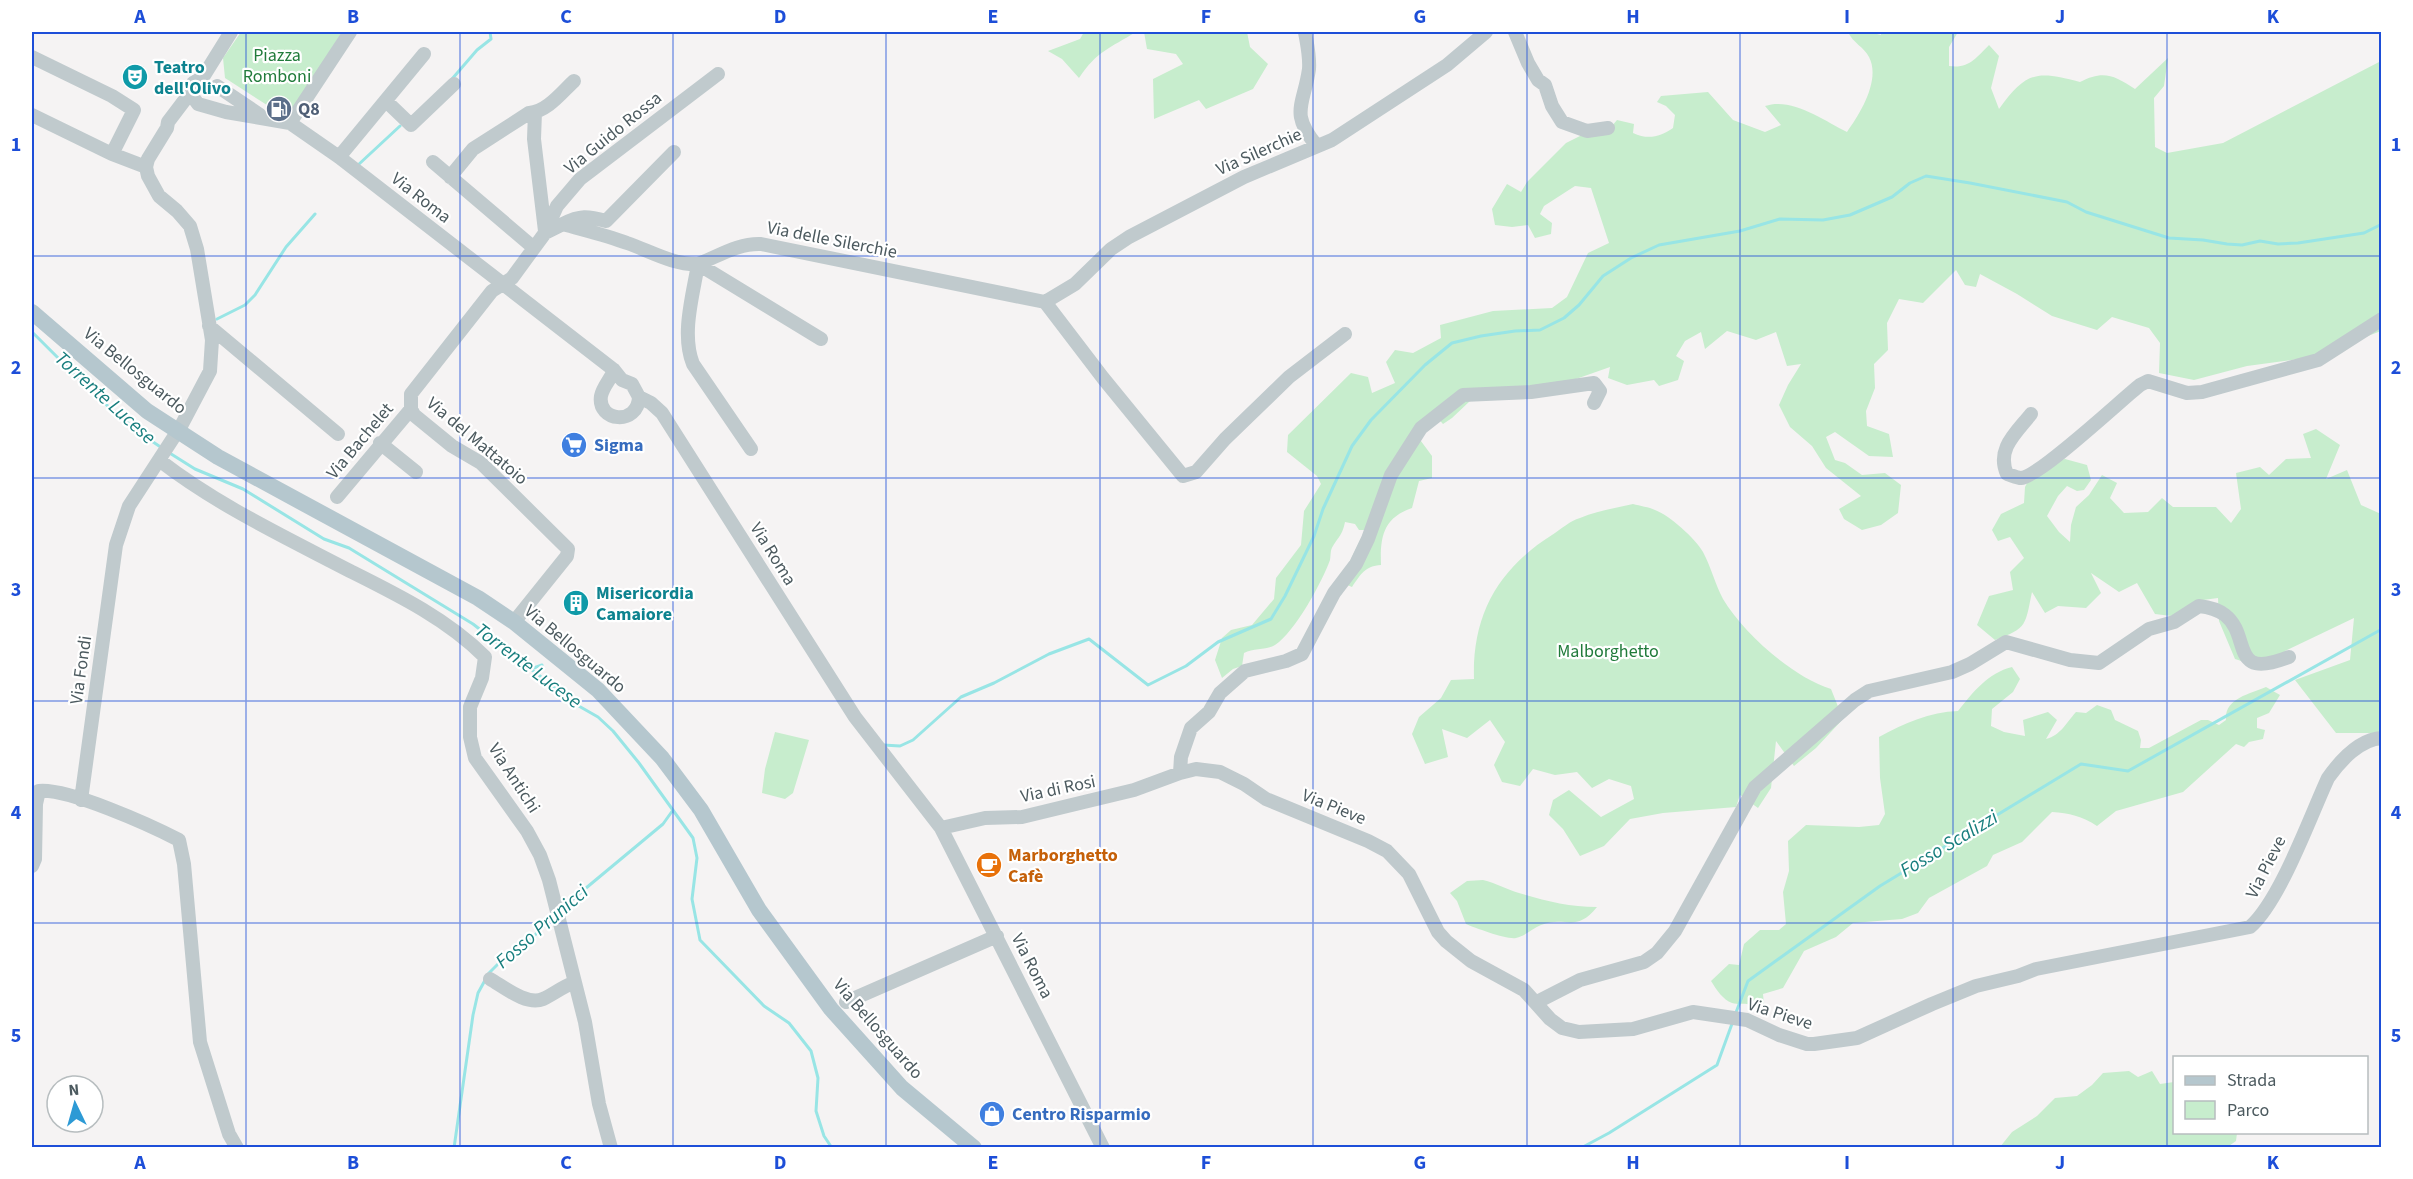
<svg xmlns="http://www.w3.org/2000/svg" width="2413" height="1179" viewBox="0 0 2413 1179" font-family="'Source Sans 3',sans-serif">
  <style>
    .green { fill: #c7edcd }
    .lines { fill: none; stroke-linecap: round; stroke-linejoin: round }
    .stream { stroke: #98e5e5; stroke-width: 3 }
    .minor { stroke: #c0cacd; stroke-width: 14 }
    .major { stroke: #b5c7ce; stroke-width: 16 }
    .grid { fill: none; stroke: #1d4ed8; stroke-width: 1.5; stroke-opacity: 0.55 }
    .labels { text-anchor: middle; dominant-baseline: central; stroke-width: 4.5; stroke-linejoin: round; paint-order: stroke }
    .park-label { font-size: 18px; fill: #217b3b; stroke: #fff }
    .culture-label { font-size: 18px; font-weight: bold; fill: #0d838f; stroke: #fff; text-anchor: start }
    .service-label { font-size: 18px; font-weight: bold; fill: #4e5e75; stroke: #fff; text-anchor: start }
    .street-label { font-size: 18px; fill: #4c5a5f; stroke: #fff }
    .shop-label { font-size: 18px; font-weight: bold; fill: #366cbe; stroke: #fff; text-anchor: start }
    .food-label { font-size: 18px; font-weight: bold; fill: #c56008; stroke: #fff; text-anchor: start }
    .water-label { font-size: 20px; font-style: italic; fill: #187e7e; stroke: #fff }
    .neatline { fill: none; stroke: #1d4ed8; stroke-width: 2 }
    .grid-label { font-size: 20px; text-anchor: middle; font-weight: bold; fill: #1d4ed8 }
  </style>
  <rect width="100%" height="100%" fill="#f5f3f3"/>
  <path class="green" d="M241 32H342L293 111 274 100 270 107 225 78 223 58Z
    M1084 32H1136C1110 48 1097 51 1079 78L1062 59 1048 51 1080 39Z
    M1144 32H1247L1250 47 1268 64 1253 89 1206 109 1199 100 1154 119 1153 79 1183 64 1176 54 1147 49Z
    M1848 32H1869L1881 35V32H1958L1949 47V66C1969 69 1976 58 1989 45L1999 56 1991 88 1999 109C2026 72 2036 70 2080 82 2103 70 2114 75 2135 89L2168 58 2164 86 2154 98 2155 147 2167 153 2223 143 2381 61V331L2313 357 2247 366 2194 380 2159 373 2160 343 2149 328 2112 317 2097 330 2052 316 2017 294 1980 274 1976 287 1965 285 1956 270 1923 303 1899 299 1887 323 1888 350 1874 364 1875 388 1866 411 1867 426 1889 434 1893 457 1869 456 1835 432 1826 437 1835 460 1845 463 1862 475 1885 473 1901 485 1898 513 1881 525 1862 530 1844 519 1839 509 1861 496 1826 468 1812 446 1790 427 1779 405 1788 385 1801 364 1787 366 1776 332 1756 340 1727 331 1705 349 1701 332 1685 341 1676 356 1684 361 1678 380 1659 386 1654 380 1627 385 1608 378 1610 367 1576 379 1470 401 1452 418 1443 424 1433 413 1415 433 1432 456V478L1419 481 1412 508C1383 518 1380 537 1381 565 1365 566 1361 574 1352 587L1340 582 1365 530H1359L1355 524 1345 522C1342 536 1339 536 1333 546 1330 550 1331 555 1330 560 1322 582 1295 632 1275 645 1267 650 1254 648 1244 653L1242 666 1233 669 1222 678 1215 660 1222 638 1231 630 1252 625 1274 599 1276 578 1301 545 1304 511 1321 484 1317 476 1287 452 1288 435 1351 373 1368 377 1372 393 1395 383 1386 362 1395 350 1413 353 1441 338 1440 325 1493 311 1552 308 1567 297 1588 253 1609 243 1591 188 1575 186 1544 206 1540 214 1552 223 1551 234 1535 238 1528 225 1512 227 1495 225 1492 209 1507 184 1521 192 1527 182 1566 143 1580 136 1606 133 1617 120 1634 124 1633 133C1648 140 1660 137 1673 128L1675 115 1666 106 1657 102 1661 96 1708 92 1733 120 1765 132 1781 125 1765 106C1792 97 1823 120 1847 132 1860 114 1881 80 1869 57 1864 47 1853 43 1848 32Z
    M2316 429 2340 445 2326 479 2347 470 2361 505 2381 514V733H2336L2295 680 2350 660 2354 618 2285 651 2278 664 2257 666 2235 659 2219 621 2218 598 2203 600 2171 616 2155 614 2137 583 2119 592 2091 573 2101 593 2086 608 2058 606 2045 613 2032 592C2025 625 2028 628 1995 640L1977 625 1989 596 2013 590 2010 572 2024 558 2010 537 1998 541 1992 530 2001 514 2024 503 2025 487 2036 466 2065 459 2087 465 2091 480 2084 490 2077 491 2067 486 2058 496 2047 516 2059 532 2070 542 2071 525 2076 507 2089 495 2102 475 2117 483 2110 498 2124 513 2148 512 2162 498 2173 507H2216L2231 523 2241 509 2236 473 2260 467 2269 475 2286 459 2311 458 2303 434Z
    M1633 504C1640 506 1649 507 1655 510 1669 515 1696 539 1703 552 1711 567 1715 584 1723 599 1744 634 1793 677 1831 689L1843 719 1816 748 1794 766 1776 741 1771 788 1758 808 1740 795 1736 807 1663 813 1630 819 1604 846 1580 856 1563 829 1549 815 1553 800 1569 790 1601 817 1634 799 1631 786 1609 779 1592 788 1577 772 1555 775 1533 769 1520 786 1502 782 1494 765 1505 742 1490 720 1467 738 1442 729 1448 757 1425 764 1412 734 1419 717 1441 698 1451 680 1474 679C1472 615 1498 569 1552 535 1561 529 1570 521 1580 518 1597 511 1615 508 1633 504Z
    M2012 667 2020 679 2013 692 1992 709 1991 726 2004 732 2025 736 2023 720 2048 712 2057 720 2046 739C2061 735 2066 723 2076 712L2086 713 2097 705 2111 710 2115 720 2138 731 2141 740 2140 748H2149L2201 720H2208L2219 725 2226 720C2224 699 2249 694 2266 687L2280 695 2269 713 2257 718V728L2265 730 2263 739 2249 742 2244 747 2236 744 2183 792 2116 811 2097 826C2082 816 2069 813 2052 812L2022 842 1993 855 1987 866 1929 898 1918 913 1902 919 1853 923 1836 937 1804 951 1783 988 1763 994 1764 1005 1756 1010C1746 1000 1744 1006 1732 1003 1723 1000 1716 989 1711 981L1729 964 1739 965 1744 944 1760 930H1779L1786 924 1783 892 1789 871 1788 841 1806 825 1859 827 1879 825 1885 814 1880 778 1879 737C1904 723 1930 712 1958 711 1973 692 1988 673 2012 667Z
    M775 732 809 740 793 793 785 799 762 793 765 769Z
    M1483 880C1496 883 1506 889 1519 893 1545 901 1569 907 1597 907 1575 934 1566 915 1541 925 1533 928 1525 936 1516 938 1508 940 1475 928 1466 924L1457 901 1450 893 1467 881Z
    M2129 1071 2138 1077 2152 1071 2160 1084 2174 1082V1132L2237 1133 2236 1141 2226 1148 2000 1147 2012 1132 2037 1116 2055 1098 2077 1096 2092 1085 2103 1073Z"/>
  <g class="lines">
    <path class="stream" d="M452 79 477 50 491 39 490 32
      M358 165 400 126
      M217 319 245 305 255 295 286 247 315 214
      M32 332C73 372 113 417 162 448
      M168 452 195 469 243 489 324 539 349 548 473 624 577 705 598 717 613 731 639 763 693 838 697 858 692 899 700 940 764 1006 789 1023 811 1051 818 1078 816 1111 824 1136 832 1148
      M531 669 542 665
      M883 745 900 746 913 740 961 697 994 683 1049 654 1089 639 1148 685 1186 666 1218 642 1271 619 1285 596 1314 536 1323 509 1352 446 1371 420 1425 365 1452 343 1481 336 1515 331 1540 330 1564 318 1579 305 1603 276 1631 258 1659 245 1740 231 1780 219 1823 220 1850 215 1892 197 1910 183 1926 176 1970 183 2067 202 2086 212 2169 238 2203 240 2227 244 2242 245 2260 241 2278 244 2298 243 2364 233 2382 224
      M562 908 663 824 673 810
      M1735 1015 1748 981 1880 886 2081 764 2128 771 2382 629
      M454 1148 473 1015 478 993 489 973 505 957 519 951 555 915
      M1581 1148 1609 1133 1717 1065 1733 1021"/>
    <path class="minor" d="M1305 32C1307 44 1310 56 1309 69 1304 105 1289 113 1317 146
      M1515 32 1528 63 1538 80 1545 85 1552 106 1562 122 1587 131 1608 128
      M32 57 112 96 134 110 112 154
      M217 86 260 115
      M190 93 198 104 226 112 290 123 339 157 614 370 622 380 632 384 639 397 651 403 662 413 855 717 941 828 1103 1148
      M386 101 411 125 454 84
      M535 112 534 139 545 231
      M32 115 112 154 146 167
      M290 123 350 32
      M339 157 424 54
      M433 162 534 248
      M450 177 473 149 529 113C547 112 562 92 574 81
      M563 224C580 215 588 216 606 221L674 152
      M545 233 557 206 580 179 718 74
      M1045 302 1075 284 1111 249 1129 237 1244 177 1332 140 1447 65 1486 32
      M1045 302 1103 378 1183 476 1196 472 1225 439 1289 377 1345 334
      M209 326 338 434
      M614 370C611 379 603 386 601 396 597 422 638 426 639 397
      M2031 414C2016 433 1996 449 2007 474 2011 475 2017 478 2021 478 2039 477 2121 400 2140 385L2148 381 2187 393 2202 392 2318 360 2382 319
      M380 443 416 472
      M751 449 693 364C681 334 693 295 698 264L821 339
      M159 460C217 505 285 537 350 571 398 595 447 619 485 657L482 678 470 707V737L475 758 527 831 540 855 549 880 585 1022 599 1104 611 1148
      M337 497 411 409
      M514 622 567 556 568 549 481 463 452 446 414 415 411 409V394L492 291 512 278 545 233 563 224C584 230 606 235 627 243 650 251 673 265 698 264 719 256 738 243 761 244L1045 302
      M1180 773 1181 757 1191 728 1209 712 1220 693 1245 671 1286 661 1302 654 1334 593 1356 564 1368 539 1391 475 1421 428 1463 395 1531 392 1594 383 1600 391 1594 403
      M81 800 116 545 129 506 181 426 210 371 212 340 197 249 190 226 177 211 159 196 148 176 146 167 148 159 167 128 168 122 190 93 193 83 203 77 231 32
      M941 828 985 818 1022 817 1084 802 1134 790 1180 773 1196 769 1220 772 1244 784 1266 799 1368 841 1387 851 1409 874 1438 932 1446 941 1471 961 1524 990 1550 1019 1562 1028 1579 1032 1633 1029 1693 1012 1747 1020 1779 1035 1807 1044H1814L1857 1038 1932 1004 1976 986 2018 976 2036 969 2250 927C2280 901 2310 817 2328 778 2340 761 2360 739 2382 738
      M32 866 35 859 36 804 39 791C68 788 150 825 179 840L184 864 200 1042 229 1134 237 1148
      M490 979C504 987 527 1006 543 999 554 994 562 987 573 983
      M846 1002 997 936
      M1537 1002 1580 980 1644 962 1657 953 1675 931 1755 787 1855 700 1869 691 1952 672 1970 664 2006 642 2070 660 2099 663 2149 629 2174 622 2199 606C2208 607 2217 609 2225 615 2252 636 2228 681 2289 657"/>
    <path class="major" d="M32 312 147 411 218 457 478 598 514 622 598 690 662 758 701 810 759 910 831 1009 902 1088 974 1148"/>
  </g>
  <path class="grid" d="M246 32V1148M460 32V1148M673 32V1148M886 32V1148M1100 32V1148M1313 32V1148M1527 32V1148M1740 32V1148M1953 32V1148M2167 32V1148M32 256H2382M32 478H2382M32 701H2382M32 923H2382"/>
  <defs>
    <g id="theatre-disc" transform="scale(1.35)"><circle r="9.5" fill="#0f9aa8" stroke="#fff"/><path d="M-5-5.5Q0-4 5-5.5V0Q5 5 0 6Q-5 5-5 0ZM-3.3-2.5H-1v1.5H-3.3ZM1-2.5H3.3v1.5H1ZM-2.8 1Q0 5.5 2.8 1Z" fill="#fff"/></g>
    <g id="fuel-disc" transform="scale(1.35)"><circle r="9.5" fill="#5c6f8a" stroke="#fff"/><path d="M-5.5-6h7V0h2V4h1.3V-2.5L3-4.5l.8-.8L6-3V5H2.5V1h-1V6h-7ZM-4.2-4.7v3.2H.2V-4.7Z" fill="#fff"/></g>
    <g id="supermarket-disc" transform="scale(1.35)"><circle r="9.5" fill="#3f7fe0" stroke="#fff"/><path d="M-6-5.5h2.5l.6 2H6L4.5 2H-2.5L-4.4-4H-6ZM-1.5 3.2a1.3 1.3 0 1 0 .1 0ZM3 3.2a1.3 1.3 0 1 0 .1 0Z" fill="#fff"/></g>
    <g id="building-disc" transform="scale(1.35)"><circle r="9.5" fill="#0f9aa8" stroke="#fff"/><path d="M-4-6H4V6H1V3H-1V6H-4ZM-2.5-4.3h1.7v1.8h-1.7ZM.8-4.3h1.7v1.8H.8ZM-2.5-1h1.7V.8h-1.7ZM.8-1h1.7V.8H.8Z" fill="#fff"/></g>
    <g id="cafe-disc" transform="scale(1.35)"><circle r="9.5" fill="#e8710a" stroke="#fff"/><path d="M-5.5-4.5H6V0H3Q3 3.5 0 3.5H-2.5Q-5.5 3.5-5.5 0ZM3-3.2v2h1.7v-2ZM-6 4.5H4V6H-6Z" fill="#fff"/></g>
    <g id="shop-disc" transform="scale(1.35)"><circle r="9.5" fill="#3f7fe0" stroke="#fff"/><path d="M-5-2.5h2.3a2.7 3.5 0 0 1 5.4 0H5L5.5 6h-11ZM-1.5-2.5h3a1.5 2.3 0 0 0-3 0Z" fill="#fff"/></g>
  </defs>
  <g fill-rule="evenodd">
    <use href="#theatre-disc" x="135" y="77"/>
    <use href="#fuel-disc" x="279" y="109"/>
    <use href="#supermarket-disc" x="574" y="445"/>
    <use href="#building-disc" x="576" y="603"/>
    <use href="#cafe-disc" x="989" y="865"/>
    <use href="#shop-disc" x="992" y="1114"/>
  </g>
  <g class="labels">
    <g class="park-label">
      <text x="277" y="55">Piazza<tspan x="277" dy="21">Romboni</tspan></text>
      <text x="1608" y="651">Malborghetto</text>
    </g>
    <g class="culture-label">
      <text x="154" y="67">Teatro<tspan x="154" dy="21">dell'Olivo</tspan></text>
      <text x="596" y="593">Misericordia<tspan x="596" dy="21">Camaiore</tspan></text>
    </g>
    <g class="service-label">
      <text x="298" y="109">Q8</text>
    </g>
    <g class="street-label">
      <text transform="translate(613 133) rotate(-39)">Via Guido Rossa</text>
      <text transform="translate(1259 152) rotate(-24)">Via Silerchie</text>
      <text transform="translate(421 198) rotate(38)">Via Roma</text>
      <text transform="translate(832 240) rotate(11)">Via delle Silerchie</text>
      <text transform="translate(135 371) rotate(39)">Via Bellosguardo</text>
      <text transform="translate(360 441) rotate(-50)">Via Bachelet</text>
      <text transform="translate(477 441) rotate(40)">Via del Mattatoio</text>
      <text transform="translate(773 554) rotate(58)">Via Roma</text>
      <text transform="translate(575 649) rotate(40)">Via Bellosguardo</text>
      <text transform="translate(81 670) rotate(-82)">Via Fondi</text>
      <text transform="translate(514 778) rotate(57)">Via Antichi</text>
      <text transform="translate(1058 789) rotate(-12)">Via di Rosi</text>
      <text transform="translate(1334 807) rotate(22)">Via Pieve</text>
      <text transform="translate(2266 867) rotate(-63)">Via Pieve</text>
      <text transform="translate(1032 966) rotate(63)">Via Roma</text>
      <text transform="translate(1780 1014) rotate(18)">Via Pieve</text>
      <text transform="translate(878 1029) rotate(49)">Via Bellosguardo</text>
    </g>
    <g class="shop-label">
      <text x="594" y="445">Sigma</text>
      <text x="1012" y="1114">Centro Risparmio</text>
    </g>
    <g class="food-label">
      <text x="1008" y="855">Marborghetto<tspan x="1008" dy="21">Cafè</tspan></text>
    </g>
    <g class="water-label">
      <text transform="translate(105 398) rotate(42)">Torrente Lucese</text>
      <text transform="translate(528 666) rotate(37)">Torrente Lucese</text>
      <text transform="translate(1949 844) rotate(-31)">Fosso Scalizzi</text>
      <text transform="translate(542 927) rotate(-41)">Fosso Prunicci</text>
    </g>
  </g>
  <rect width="2413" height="1179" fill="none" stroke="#ffffff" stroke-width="66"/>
  <rect x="2173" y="1056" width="195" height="78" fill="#ffffff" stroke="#b7bdbf" stroke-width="1.5"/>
  <rect x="2185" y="1076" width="30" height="9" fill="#b5c7ce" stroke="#b7bdbf" stroke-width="1.5"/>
  <text x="2227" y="1086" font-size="18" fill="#4c5a5f">Strada</text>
  <rect x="2185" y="1101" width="30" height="18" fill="#c7edcd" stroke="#b7bdbf" stroke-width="1.5"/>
  <text x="2227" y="1116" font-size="18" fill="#4c5a5f">Parco</text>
  <g transform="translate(75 1104) rotate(355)"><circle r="28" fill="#ffffff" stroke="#b7bdbf" stroke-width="1.5"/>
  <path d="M0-4.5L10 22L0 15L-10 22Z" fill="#2d9ad5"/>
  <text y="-9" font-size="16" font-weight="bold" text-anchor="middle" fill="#4c5a5f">N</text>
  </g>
  <rect x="33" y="33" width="2347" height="1113" class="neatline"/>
  <g class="grid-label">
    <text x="140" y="23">A</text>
    <text x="353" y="23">B</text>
    <text x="566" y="23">C</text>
    <text x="780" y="23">D</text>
    <text x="993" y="23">E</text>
    <text x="1206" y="23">F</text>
    <text x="1420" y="23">G</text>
    <text x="1633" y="23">H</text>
    <text x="1847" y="23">I</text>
    <text x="2060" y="23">J</text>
    <text x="2273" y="23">K</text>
    <text x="16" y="151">1</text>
    <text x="2396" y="151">1</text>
    <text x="16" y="374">2</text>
    <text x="2396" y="374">2</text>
    <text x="16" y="596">3</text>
    <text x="2396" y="596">3</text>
    <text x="16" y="819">4</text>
    <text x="2396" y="819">4</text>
    <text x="16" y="1042">5</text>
    <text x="2396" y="1042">5</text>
    <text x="140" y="1169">A</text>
    <text x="353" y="1169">B</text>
    <text x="566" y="1169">C</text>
    <text x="780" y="1169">D</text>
    <text x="993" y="1169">E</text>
    <text x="1206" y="1169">F</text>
    <text x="1420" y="1169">G</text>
    <text x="1633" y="1169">H</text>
    <text x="1847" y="1169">I</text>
    <text x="2060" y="1169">J</text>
    <text x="2273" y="1169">K</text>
  </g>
</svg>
